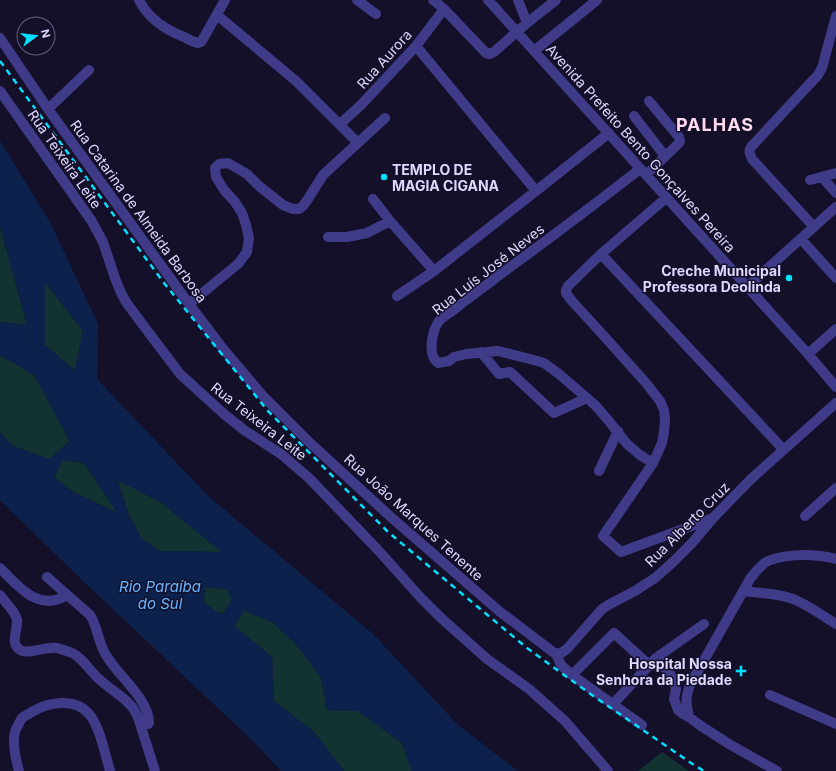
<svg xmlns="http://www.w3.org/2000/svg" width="836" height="771" viewBox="0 0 836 771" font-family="Inter,sans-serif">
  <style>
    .green { fill: #133333 }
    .water { fill: #0c224c; fill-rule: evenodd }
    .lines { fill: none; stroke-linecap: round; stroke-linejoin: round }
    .minor { stroke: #403b88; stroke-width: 10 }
    .rail { stroke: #04deff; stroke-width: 2.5; stroke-dasharray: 6 5; stroke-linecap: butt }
    .poi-dot { fill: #04deff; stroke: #151029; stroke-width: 1.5 }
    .labels { text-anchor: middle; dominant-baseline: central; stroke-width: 3; stroke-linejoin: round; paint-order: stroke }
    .street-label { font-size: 14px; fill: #ded8ff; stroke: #151029 }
    .poi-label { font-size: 14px; font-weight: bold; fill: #ded8ff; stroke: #151029; text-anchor: end }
    .water-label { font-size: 15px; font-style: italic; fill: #66b3ff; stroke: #151029 }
    .district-label { font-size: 18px; font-weight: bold; letter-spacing: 1px; fill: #ffdaf0; stroke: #151029 }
  </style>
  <rect width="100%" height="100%" fill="#151029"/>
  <path class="green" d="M0 226 27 325 0 322Z
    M45 282 83 331 75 371 45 345Z
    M0 355 34 375 70 441 49 459 13 446 0 433Z
    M63 460 84 463 118 513 73 492 54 477Z
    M117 479 162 503 222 552 160 551 142 539 129 515Z
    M205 587 227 589 232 600 223 614 216 612 204 602Z
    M244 611 272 622 295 643 321 677 327 710 358 711 402 743 412 771H344L314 732 274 701 272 657 234 626Z
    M662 752 689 771H638Z"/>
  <path class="water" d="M0 141 50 222 98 324 97 379 209 497 373 634 458 725 518 771H412L402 743 358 711 327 710 321 677 295 643 272 622 244 611 234 626 272 657 274 701 314 732 344 771H281L254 742 84 582 0 500V433L13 446 49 459 70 441 34 375 0 355V322L27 325 0 226ZM45 282 83 331 75 371 45 345ZM63 460 84 463 117 513 73 492 54 477ZM117 480 162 503 221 552 160 551 142 539 129 515ZM205 587 227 589 232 600 223 614 216 612 204 602Z"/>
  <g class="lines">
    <path class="minor" d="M139 0C148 18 166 30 184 37 188 39 193 42 198 43L201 42 203 39 225 0
      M357 0 376 14
      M433 0 444 9 486 53 489 54 494 52 527 23 518 0
      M488 0 808 354 836 387
      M217 15 296 81 357 142
      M527 23 556 0
      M0 38 48 109 189 304 224 350 263 396 310 443 392 518 499 611 553 652 558 654 561 653 567 649 602 609 610 604 635 591 655 578 672 563 692 543 714 517 751 479 836 403
      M416 46 536 191
      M534 51 597 0
      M0 91 91 220 103 242 115 278 121 293 126 302 140 321 180 374 224 414 244 430 281 454 309 478 378 550 421 598 440 617 487 659 529 689 565 721 608 771
      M48 109 89 70
      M634 116 665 156
      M340 124 361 105 416 46 444 9
      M640 169C595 204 549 239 502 273 487 285 471 296 456 308 451 312 444 316 439 321 432 331 427 355 438 363L449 361 454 357 466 354 498 351 530 359 544 363 559 374 595 405 608 420 627 444 640 455 653 463
      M646 175 679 143 680 141 679 137 649 101
      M822 177 836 193
      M810 180 836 173
      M666 198 601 254 568 286 566 290V293L571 300 603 335 646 383 660 401 664 410 665 419 664 432 662 443 653 463 603 536 621 552 713 518
      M373 199 390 221 434 271
      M814 227 752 159C750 154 748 151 751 147L818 75 822 68 836 16
      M328 237H347L367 233 390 221
      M801 239 836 278
      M601 254 783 449
      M747 287 836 207
      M397 296 434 271 536 191 609 133
      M189 304 238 264 247 252 249 238 246 225 242 213 235 202 224 190 216 177 215 168 219 164 228 163 247 174 259 186 283 205 293 209H299L303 206 308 199 323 175 385 118
      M481 352 499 374 510 372 554 413 587 398
      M808 354 836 329
      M599 471 618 431
      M805 516 836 488
      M0 568C18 586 39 613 67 595
      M47 577 90 615C98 627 98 643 106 655 118 676 149 699 149 723L148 724 144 722 138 717
      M743 591C758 593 776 593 790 598 806 603 821 615 836 624
      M0 595C5 603 15 610 17 620 18 630 10 642 19 649 26 656 46 646 57 648 63 650 69 651 74 654 84 660 90 671 98 678 110 690 128 698 136 713 139 719 141 727 143 733 147 746 151 758 155 771
      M556 653 561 665 572 675 642 725
      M656 658 670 674 674 681 676 689 674 699 678 710 683 714 689 717 701 726 729 744 777 771
      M572 675 614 633 650 666
      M770 695 836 724
      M613 704 656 658 704 624
      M689 717C686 704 685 698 690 685L750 579C755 573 760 565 768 561 787 553 816 554 836 559
      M19 771C16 760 11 740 16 729 18 726 20 721 22 718 24 716 28 715 30 713 47 702 75 697 89 714 100 727 105 754 110 771"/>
    <path class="rail" d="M0 61 164 283 268 411 388 532 527 648 589 693 691 763 704 771"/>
  </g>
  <g class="poi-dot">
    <circle cx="384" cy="177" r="4"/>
    <circle cx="789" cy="278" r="4"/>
    <path d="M739 665h4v4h4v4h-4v4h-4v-4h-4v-4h4z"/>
  </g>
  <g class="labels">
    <g class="street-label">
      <text transform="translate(384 59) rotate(-48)">Rua Aurora</text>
      <text transform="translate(641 148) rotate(48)">Avenida Prefeito Bento Gonçalves Pereira</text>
      <text transform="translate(65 159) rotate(55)">Rua Teixeira Leite</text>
      <text transform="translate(139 211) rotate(54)">Rua Catarina de Almeida Barbosa</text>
      <text transform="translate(488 269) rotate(-38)">Rua Luís José Neves</text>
      <text transform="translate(259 421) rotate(38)">Rua Teixeira Leite</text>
      <text transform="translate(414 517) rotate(42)">Rua João Marques Tenente</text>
      <text transform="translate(687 524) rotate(-45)">Rua Alberto Cruz</text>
    </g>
    <g class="poi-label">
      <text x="392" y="169" text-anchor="start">TEMPLO DE<tspan x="392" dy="16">MAGIA CIGANA</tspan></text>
      <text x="781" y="270">Creche Municipal<tspan x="781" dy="16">Professora Deolinda</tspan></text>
      <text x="732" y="663">Hospital Nossa<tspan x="732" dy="16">Senhora da Piedade</tspan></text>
    </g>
    <g class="water-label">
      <text x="160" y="586">Rio Paraíba<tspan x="160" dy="17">do Sul</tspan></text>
    </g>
    <g class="district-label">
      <text x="715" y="124">PALHAS</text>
    </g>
  </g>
  <g transform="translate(36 36) rotate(75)"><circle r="19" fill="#151029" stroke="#65607f"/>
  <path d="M0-3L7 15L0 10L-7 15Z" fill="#04deff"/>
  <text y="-6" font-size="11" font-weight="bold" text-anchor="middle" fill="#ded8ff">N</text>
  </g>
</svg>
